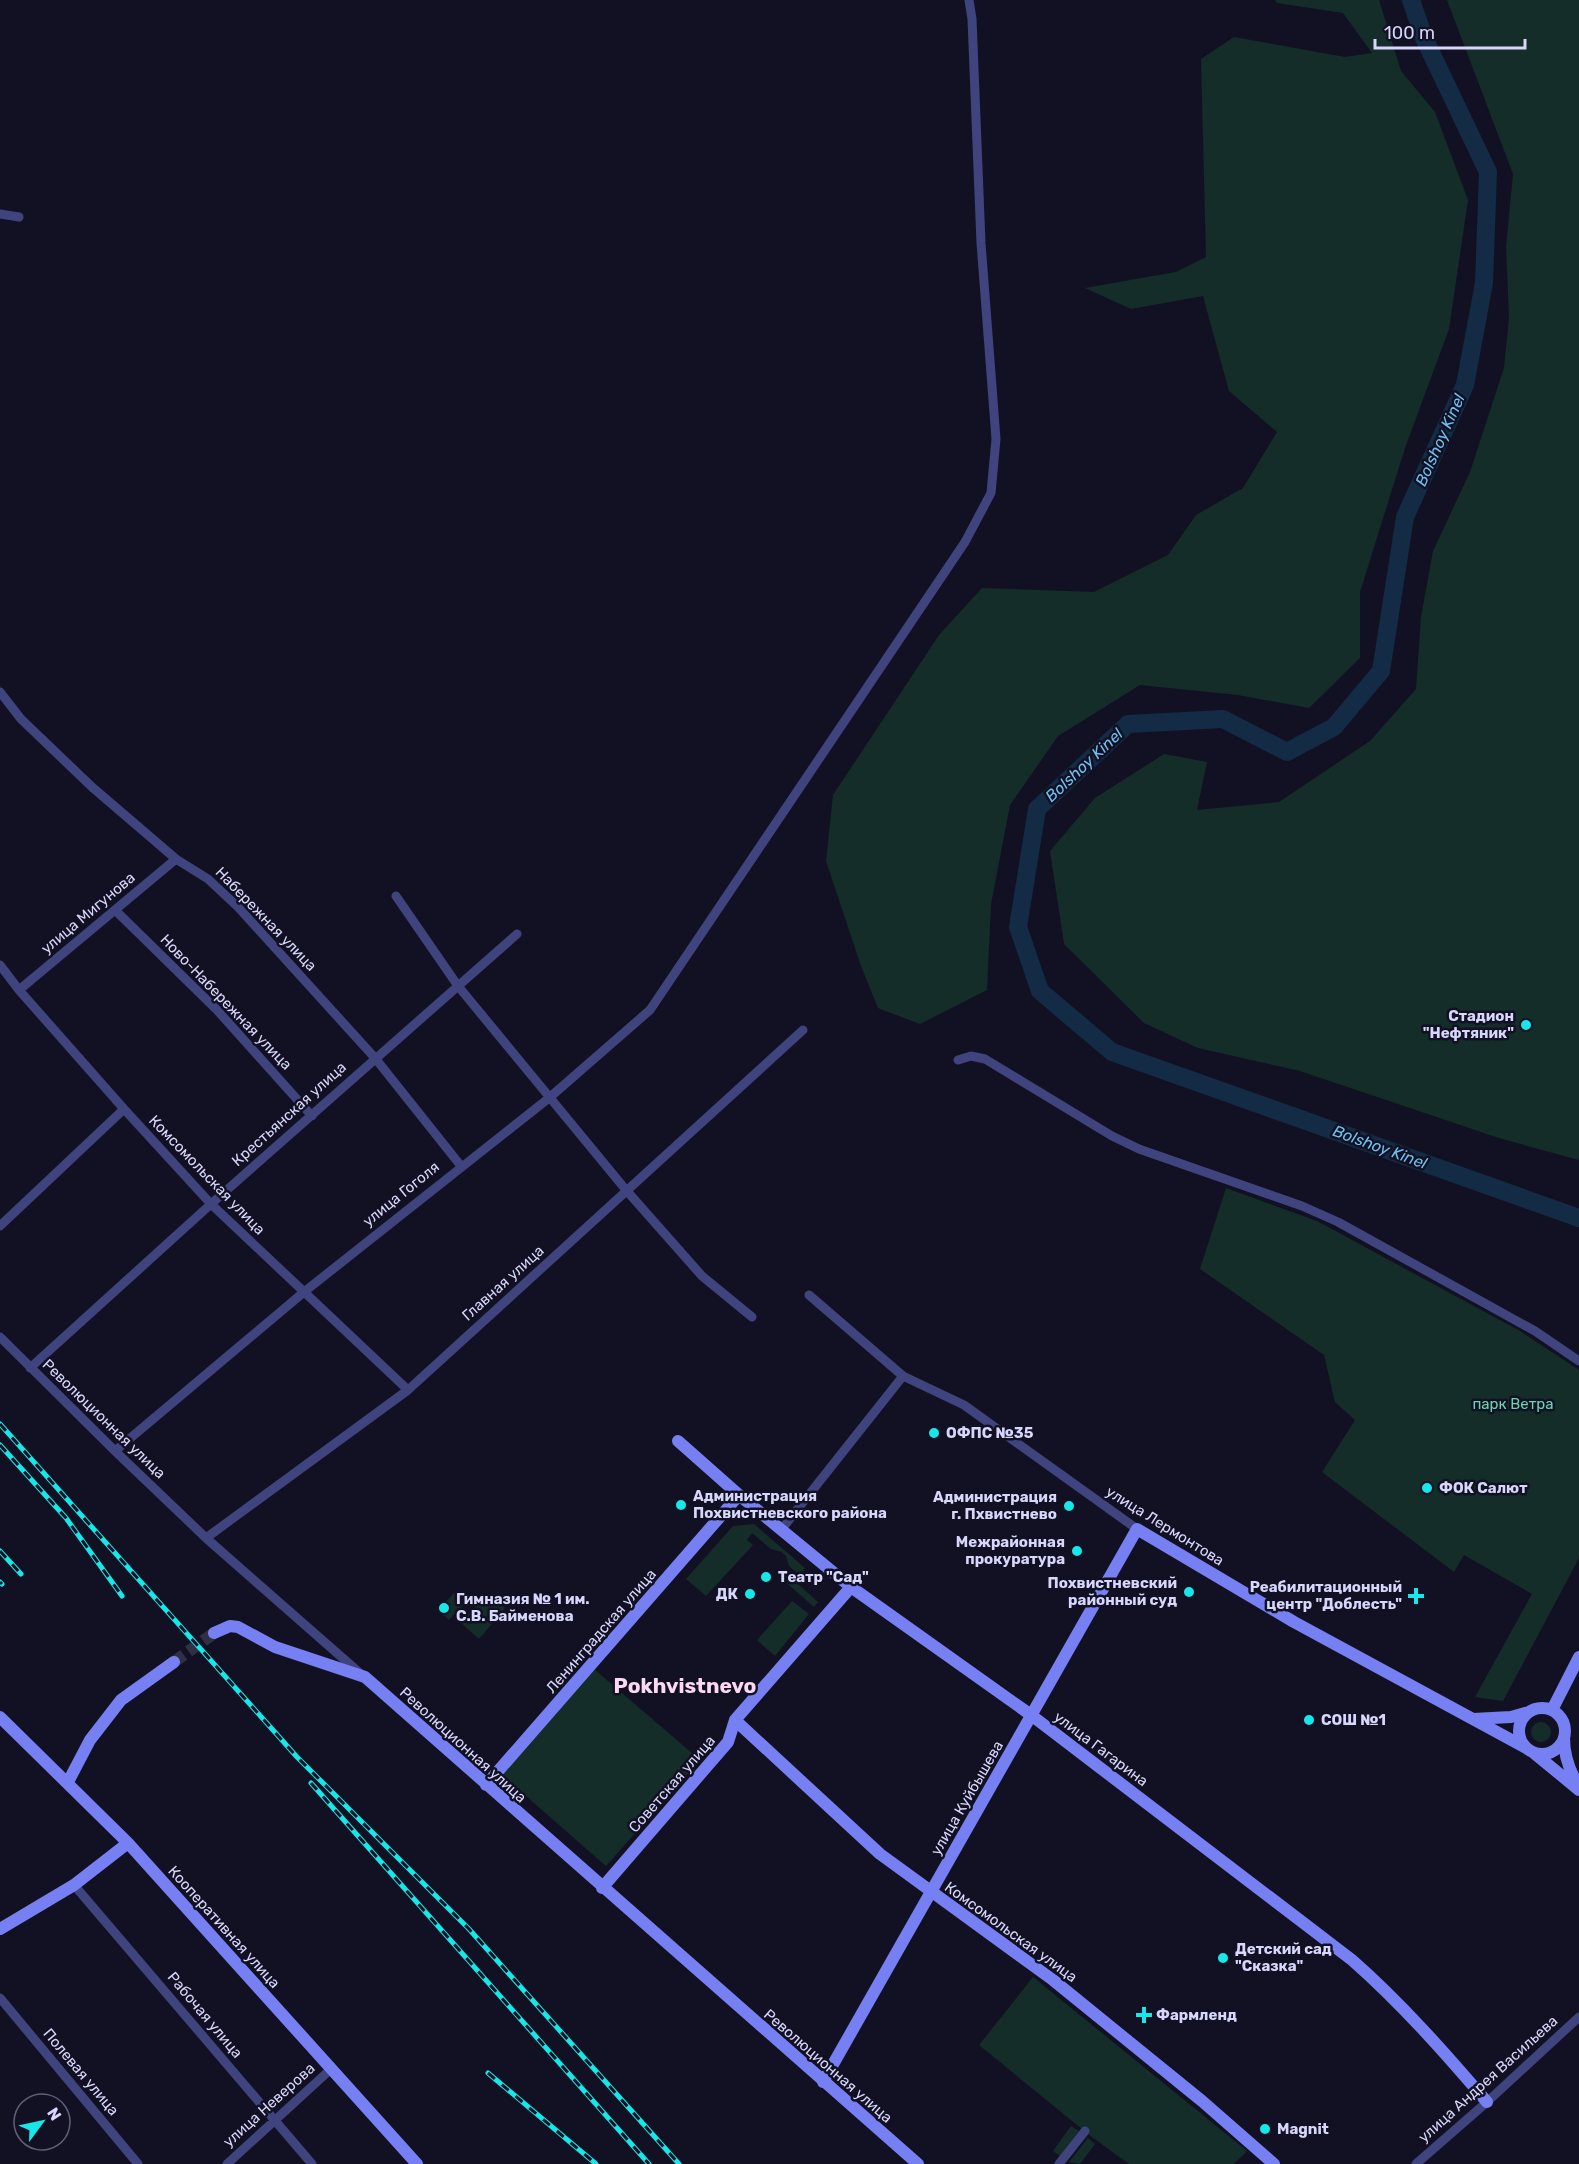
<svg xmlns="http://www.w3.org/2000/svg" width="1579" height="2164" viewBox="0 0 1579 2164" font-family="Rubik,sans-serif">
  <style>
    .green { fill: #142d29 }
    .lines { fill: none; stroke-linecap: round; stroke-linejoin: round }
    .river { stroke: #132b45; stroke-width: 18 }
    .secondary-tunnel { stroke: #302f43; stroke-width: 12; stroke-dasharray: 12 6; stroke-linecap: butt }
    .street { stroke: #40447e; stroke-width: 9 }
    .secondary { stroke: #7780f2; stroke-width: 12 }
    .rail-casing { stroke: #16e7e8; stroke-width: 5 }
    .rail { stroke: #121123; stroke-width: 3; stroke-dasharray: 9; stroke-linecap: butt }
    .poi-dot { fill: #16e7e8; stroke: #121123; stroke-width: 2 }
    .labels { text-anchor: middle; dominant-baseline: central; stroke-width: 5; stroke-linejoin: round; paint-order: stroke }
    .street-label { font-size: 15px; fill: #d7d7fb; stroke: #121123 }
    .poi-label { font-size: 15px; font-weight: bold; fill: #d7d7fb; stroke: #121123; text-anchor: start }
    .park-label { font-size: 15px; fill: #69d4af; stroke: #121123 }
    .water-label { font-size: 16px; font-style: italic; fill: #6fc1f1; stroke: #121123 }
    .district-label { font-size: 21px; font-weight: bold; fill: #fbd9f2; stroke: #121123 }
  </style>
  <rect width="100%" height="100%" fill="#121123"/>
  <path class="green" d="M1275 0H1379L1401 71 1435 112 1468 200 1449 329 1405 448 1360 592V658L1309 708 1238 695 1140 685 1058 736 1010 805 991 904 987 990 920 1024 878 1008 861 966 826 861 833 795 939 635 982 588 1094 592 1168 555 1196 515 1243 488 1277 432 1229 391 1203 296 1131 309 1085 288 1176 272 1206 257 1201 59 1234 37 1345 57 1372 53 1343 13 1277 3Z
    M1447 0H1579V1160L1499 1138 1300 1071 1198 1048 1144 1023 1064 944 1050 851 1095 798 1164 754 1207 762 1197 810 1279 802 1370 741 1416 689 1421 617 1433 551 1470 472 1504 368 1509 318 1506 247 1513 174Z
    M1226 1188 1317 1221 1520 1331 1579 1370V1558L1503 1701 1475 1697 1532 1594 1464 1555 1454 1572 1322 1472 1355 1420 1335 1402 1324 1355 1200 1269Z
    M754 1524 805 1568 800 1575 789 1566 786 1556 782 1552 771 1549 752 1533 747 1540 753 1545 706 1596 686 1579 733 1526Z
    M787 1574 818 1602 814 1607 782 1579Z
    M457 1590 468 1600 449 1620 438 1610Z
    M487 1593 505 1608 479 1639 461 1623Z
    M792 1601 809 1614 775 1656 757 1640Z
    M594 1669 700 1760 606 1866 502 1775Z
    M1531 1732a10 10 0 1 1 20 0a10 10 0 1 1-20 0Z
    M1033 1977 1247 2151 1234 2164H1129L1088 2134 979 2045Z
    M1071 2126 1079 2131 1060 2156 1053 2151Z
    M1088 2138 1095 2144 1080 2164 1069 2162Z"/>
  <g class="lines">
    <path class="river" d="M1411 0 1424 38 1488 172 1484 283 1465 385 1405 517 1381 671 1334 727 1287 752 1223 719 1128 724 1037 809 1018 927 1040 991 1112 1052 1579 1218"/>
    <path class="secondary-tunnel" d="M174 1662 214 1633"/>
    <path class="street" d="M0 214 19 217
      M0 692 21 719 92 787 176 859 208 879 238 907 375 1058 461 1166
      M396 896 458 986 626 1190 702 1276 752 1317
      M116 911 217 1010 312 1116
      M0 965 19 990 124 1109 211 1204 408 1390
      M19 990 176 859
      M958 1060 971 1056 985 1059 1112 1136 1139 1149 1302 1206 1338 1222 1535 1331 1579 1361
      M0 1226 124 1109
      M809 1295 903 1376 964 1405 1137 1529
      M0 1337 115 1451 206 1538 362 1675
      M30 1368 211 1204 517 934
      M115 1451 304 1292 549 1098 650 1010 965 542 991 493 996 439 981 243 972 19 969 0
      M781 1530 903 1376
      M206 1538 408 1390 803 1030
      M74 1885 312 2164
      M0 1998 138 2164
      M227 2164 331 2069
      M1059 2164 1085 2131
      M1416 2164 1487 2102 1579 2017"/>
    <path class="secondary" d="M678 1441 739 1495 851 1587 1031 1715 1352 1960C1401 2003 1445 2053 1487 2102
      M214 1633 230 1626 238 1627 275 1647 365 1677 918 2164
      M1519 1731a23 23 0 1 1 46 0a23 23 0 1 1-46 0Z
      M1552 1710 1579 1657
      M0 1717 128 1843 417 2164
      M1473 1719 1511 1717 1529 1712
      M735 1720 880 1854 1053 1980 1202 2101 1274 2164
      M1564 1738C1564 1756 1569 1770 1578 1785
      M1534 1753 1579 1790
      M68 1782 90 1740 121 1700 174 1662
      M486 1785 739 1495
      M602 1888 728 1742 735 1720 851 1587
      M0 1929 74 1885 128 1843
      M823 2082 1137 1529 1294 1622 1528 1749"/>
    <g class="rail-casing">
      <path id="rail" d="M0 1424 297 1757 469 1929 679 2164
        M0 1445 66 1518 122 1596
        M0 1551 21 1574
        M0 1582 2 1584
        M311 1783 649 2164
        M488 2073 596 2164"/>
    </g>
    <use href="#rail" class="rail"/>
  </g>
  <g class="poi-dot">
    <circle cx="1526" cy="1025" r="6"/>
    <circle cx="934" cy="1433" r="6"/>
    <circle cx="1427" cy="1488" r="6"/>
    <circle cx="681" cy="1505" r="6"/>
    <circle cx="1069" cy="1506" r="6"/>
    <circle cx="1077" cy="1551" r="6"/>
    <circle cx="766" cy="1577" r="6"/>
    <circle cx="1189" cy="1592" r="6"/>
    <circle cx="750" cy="1594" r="6"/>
    <path d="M1413 1587h6v6h6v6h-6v6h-6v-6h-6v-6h6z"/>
    <circle cx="444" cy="1608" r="6"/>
    <circle cx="1309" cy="1720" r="6"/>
    <circle cx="1223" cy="1958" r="6"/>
    <path d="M1141 2006h6v6h6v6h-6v6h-6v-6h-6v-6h6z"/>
    <circle cx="1265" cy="2129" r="6"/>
  </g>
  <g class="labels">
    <g class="street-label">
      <text transform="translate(88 913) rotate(-40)">улица Мигунова</text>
      <text transform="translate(266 919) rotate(46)">Набережная улица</text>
      <text transform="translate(226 1002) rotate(46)">Ново-Набережная улица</text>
      <text transform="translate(289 1114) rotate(-42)">Крестьянская улица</text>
      <text transform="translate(207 1175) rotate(46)">Комсомольская улица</text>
      <text transform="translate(401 1194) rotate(-39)">улица Гоголя</text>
      <text transform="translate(503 1283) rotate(-42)">Главная улица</text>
      <text transform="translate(104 1419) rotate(44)">Революционная улица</text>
      <text transform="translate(1165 1526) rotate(32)">улица Лермонтова</text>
      <text transform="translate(601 1631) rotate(-49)">Ленинградская улица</text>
      <text transform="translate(463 1745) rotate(42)">Революционная улица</text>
      <text transform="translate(1101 1749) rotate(37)">улица Гагарина</text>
      <text transform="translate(672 1784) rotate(-49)">Советская улица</text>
      <text transform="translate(967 1798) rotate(-60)">улица Куйбышева</text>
      <text transform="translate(224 1927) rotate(48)">Кооперативная улица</text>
      <text transform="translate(1011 1932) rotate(36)">Комсомольская улица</text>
      <text transform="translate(205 2015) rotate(50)">Рабочая улица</text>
      <text transform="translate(828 2066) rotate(41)">Революционная улица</text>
      <text transform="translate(81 2072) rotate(50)">Полевая улица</text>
      <text transform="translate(1488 2079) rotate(-42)">улица Андрея Васильева</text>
      <text transform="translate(269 2105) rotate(-42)">улица Неверова</text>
    </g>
    <g class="poi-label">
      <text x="1514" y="1016" text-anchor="end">Стадион<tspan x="1514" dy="17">"Нефтяник"</tspan></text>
      <text x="946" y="1433">ОФПС №35</text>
      <text x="1439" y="1488">ФОК Салют</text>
      <text x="693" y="1496">Администрация<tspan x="693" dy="17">Похвистневского района</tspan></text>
      <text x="1057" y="1497" text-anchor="end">Администрация<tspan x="1057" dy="17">г. Пхвистнево</tspan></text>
      <text x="1065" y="1542" text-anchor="end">Межрайонная<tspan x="1065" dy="17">прокуратура</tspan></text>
      <text x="778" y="1577">Театр "Сад"</text>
      <text x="1177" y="1583" text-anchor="end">Похвистневский<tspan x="1177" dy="17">районный суд</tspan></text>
      <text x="1402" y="1587" text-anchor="end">Реабилитационный<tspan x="1402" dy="17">центр "Доблесть"</tspan></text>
      <text x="738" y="1594" text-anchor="end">ДК</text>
      <text x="456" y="1599">Гимназия № 1 им.<tspan x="456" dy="17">С.В. Байменова</tspan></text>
      <text x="1321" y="1720">СОШ №1</text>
      <text x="1235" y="1949">Детский сад<tspan x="1235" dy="17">"Сказка"</tspan></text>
      <text x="1156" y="2015">Фармленд</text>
      <text x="1277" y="2129">Magnit</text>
    </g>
    <g class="park-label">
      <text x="1513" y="1404">парк Ветра</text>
    </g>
    <g class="water-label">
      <text transform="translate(1440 440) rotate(-66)">Bolshoy Kinel</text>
      <text transform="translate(1084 765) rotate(-43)">Bolshoy Kinel</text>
      <text transform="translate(1380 1147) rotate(20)">Bolshoy Kinel</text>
    </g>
    <g class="district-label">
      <text x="685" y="1685">Pokhvistnevo</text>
    </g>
  </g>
  <g transform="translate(42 2122) rotate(57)"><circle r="28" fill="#121123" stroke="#616079" stroke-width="1.5"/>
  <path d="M0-4.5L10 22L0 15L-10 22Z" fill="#16e7e8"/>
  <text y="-9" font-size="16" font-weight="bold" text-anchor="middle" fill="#d7d7fb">N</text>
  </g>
  <path d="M1375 39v9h150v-9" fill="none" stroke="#d7d7fb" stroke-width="3"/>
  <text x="1384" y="39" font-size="18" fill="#d7d7fb" stroke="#121123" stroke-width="4.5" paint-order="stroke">100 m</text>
</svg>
